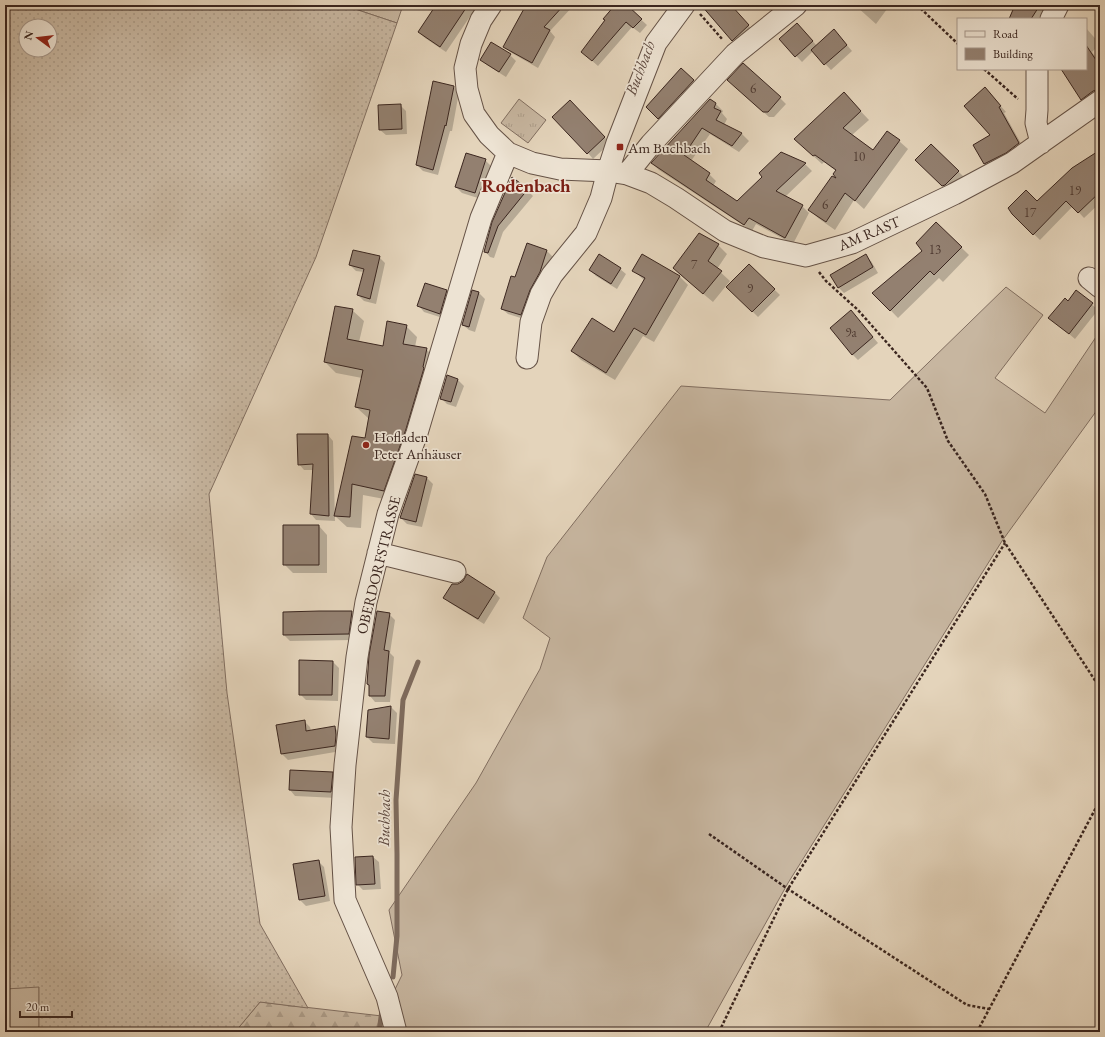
<svg xmlns="http://www.w3.org/2000/svg" width="1105" height="1037" viewBox="0 0 1105 1037" font-family="'EB Garamond',serif">
  <style>
    .grass { fill: #c7b6a0; stroke: #816e60 }
    .forest { fill: url(#forest-firs); stroke: #816e60 }
    .park { fill: url(#park-tufts); stroke: #816e60 }
    .garden { fill: url(#garden-dots); stroke: #816e60; fill-rule: evenodd }
    .shadow { fill: #0003 }
    .lines { fill: none; stroke-linecap: round; stroke-linejoin: round }
    .stream { stroke: #7e6b5d; stroke-width: 5 }
    .building { fill: #938070; stroke: #3b261f }
    .minor-casing { stroke: #655246; stroke-width: 23 }
    .path { stroke: #3b261f; stroke-width: 2.5; stroke-dasharray: 3 2; stroke-linecap: butt }
    .minor { stroke: #ede3d3; stroke-width: 21 }
    .poi-dot { fill: #8f2418; stroke: #ede3d3; stroke-width: 1.5 }
    .labels { text-anchor: middle; dominant-baseline: central; stroke-width: 3.5; stroke-linejoin: round; paint-order: stroke }
    .number-label { font-size: 13px; fill: #513c33 }
    .poi-label { font-size: 15px; fill: #3b261f; stroke: #ede3d3; text-anchor: start }
    .street-label { font-size: 15px; fill: #3b261f; stroke: #ede3d3 }
    .water-label { font-size: 16px; font-style: italic; fill: #5d483e; stroke: #ede3d3 }
    .district-label { font-size: 19px; font-weight: bold; fill: #7a1f14; stroke: #ede3d3 }
  </style>
  <defs>
    <pattern id="forest-firs" width="22" height="20" patternUnits="userSpaceOnUse"><rect width="22" height="20" fill="#c7b6a0"/><path d="M5 1l3.5 6h-7zM16 11l3.5 6h-7z" fill="#ac9c89"/></pattern>
    <pattern id="park-tufts" width="24" height="20" patternUnits="userSpaceOnUse"><rect width="24" height="20" fill="#c7b6a0"/><path d="M3 7l-1-3M5 7V3M7 7l1-3M15 17l-1-3M17 17v-4M19 17l1-3" fill="none" stroke="#ac9c89"/></pattern>
    <pattern id="garden-dots" width="8" height="8" patternUnits="userSpaceOnUse"><rect width="8" height="8" fill="#c7b6a0"/><path d="M2 2h.1M6 6h.1" fill="none" stroke="#ac9c89" stroke-width="1.8" stroke-linecap="round"/></pattern>
  </defs>
  <rect width="100%" height="100%" fill="#e4d4bb"/>
  <filter id="stains"><feTurbulence type="fractalNoise" baseFrequency=".005" numOctaves="4"/><feColorMatrix values="0 0 0 0 .2 0 0 0 0 .09 0 0 0 0 .02 0 0 0 .5 -.17"/></filter>
  <radialGradient id="worn" r=".72"><stop offset=".6" stop-color="#630" stop-opacity="0"/><stop offset="1" stop-color="#630" stop-opacity=".3"/></radialGradient>
  <path class="grass" d="M343 5H403L397 23Z
    M1006 287 1043 315 995 378 1045 413 1100 331V406L1002 541 788 883 705 1032H392L382 1016 402 975 389 910 476 783 540 669 550 638 523 618 547 557 681 386 890 400Z
    M39 986V1032H5V989Z"/>
  <path class="forest" d="M260 1002 382 1016 392 1032H235Z"/>
  <path class="park" d="M519 99 546 120 528 143 501 123Z"/>
  <path class="garden" d="M5 5H343L397 23 316 257 209 494 227 693 260 924 308 1008 260 1002 235 1032H39V987L5 989ZM26 26H50V50H26Z"/>
  <path class="shadow" d="M437 5H482L476 20 471 15 446 52 425 38 419 32Z
    M532 5H574L550 31 555 37 538 68 510 52 504 47Z
    M616 5H625L647 25 640 33 632 27 598 66 582 52Z
    M706 5H731L754 32 739 46Z
    M858 5H890L876 24 857 7Z
    M1016 5H1052L1043 19H1010Z
    M1090 5H1100V11Z
    M1086 28 1100 44 1092 52 1100 64V96L1087 105 1082 99 1062 69H1086Z
    M803 30 817 46 840 37 852 51 831 70 813 51 802 62 780 39Z
    M510 55 516 61 506 77 487 65 481 59Z
    M682 70 699 86 664 124 653 113Z
    M734 86 780 98 786 104 774 117H769Z
    M454 87 459 92 452 131H450L438 175 423 171 417 165Z
    M990 94 1006 112 1004 113 1024 149 990 170 985 164 974 145 992 136Z
    M852 102 869 120 852 135 874 151 887 132 899 141 908 149 864 209 854 200 835 230 818 218 810 210 840 181 836 171 824 162 822 164 795 139Z
    M716 104 723 111 722 113 727 119 724 125 742 134 749 141 739 152 710 134 691 161 709 174 716 181 713 186 738 202 764 177 781 153 805 164 812 171 785 197 802 206 809 213 793 244 756 224 752 231 659 170 652 163Z
    M400 105 406 111 407 134 386 135 380 130Z
    M576 107 610 143 593 159 588 153Z
    M931 145 964 177 949 192 916 160Z
    M1100 151V203L1084 218 1073 206 1040 240 1012 213 1037 202Z
    M485 160 491 166 481 199 462 193 456 187Z
    M527 190 533 196 503 232 494 258 490 257 485 251 493 222Z
    M936 223 969 255 943 282 939 278 898 318 874 293 924 252Z
    M699 234 718 245 727 254 717 269 730 281 713 302 683 277Z
    M527 244 547 251 553 257 545 278 527 320 508 314 502 309 516 278Z
    M643 255 680 277 688 285 654 342 643 336 615 380 581 360 572 351 614 333 645 281 634 271Z
    M865 256 871 261 878 273 844 293 838 287Z
    M379 257 385 263 376 304 364 301 358 295 364 272 356 271 350 265Z
    M749 265 780 295 758 317 728 287Z
    M620 269 626 274 617 289 596 276 590 270Z
    M446 291 452 297 446 319 424 312 419 306Z
    M473 291 479 293 485 299 475 332 469 330 463 325Z
    M1077 291 1098 310 1075 339 1050 318 1068 302Z
    M352 310 364 321 359 342 383 347 406 326 417 337 415 347 426 349 437 360 395 501 363 495 361 528 347 527 335 516 366 440 370 418H368L356 407 362 378 336 373 325 362Z
    M851 311 878 343 858 360 852 354Z
    M447 377 458 380 464 386 456 407 447 404 441 398Z
    M328 435 333 441 335 521 316 520 311 514 314 470H304L299 464Z
    M416 475 427 478 433 484 422 527 407 524 401 518Z
    M319 526 327 535V573H293L284 564Z
    M458 585 495 593 500 598 484 624 450 603 445 598Z
    M352 612 358 617 354 640 290 641 284 635V613Z
    M389 614 395 620 390 653 394 657 390 702H375L370 696V686L368 684Z
    M333 662 339 668 338 701 306 700 300 694Z
    M391 707 397 713 395 744 373 743 367 737Z
    M304 721 310 727 311 731 334 727 340 733 341 751 288 760 282 754Z
    M332 773 338 779 337 798 295 796 290 790Z
    M373 857 379 862 381 889 363 890 357 884Z
    M318 861 324 867 330 901 306 906 300 900Z"/>
  <g class="lines">
    <path class="stream" d="M393 977 397 936V854L396 800 403 700 418 662
      M379 1032 382 1010"/>
  </g>
  <path class="building" d="M436 5H468L440 47 418 32Z
    M526 5H564L544 27 550 30 532 63 503 47Z
    M615 5H627L642 19 633 28 626 22 592 61 581 52 605 20 603 19Z
    M701 5H731L749 25 732 41Z
    M1015 5H1040L1031 19H1009Z
    M797 23 813 41 795 57 779 39Z
    M834 29 847 45 824 65 811 50Z
    M491 42 511 54 499 72 480 60Z
    M1086 45 1100 66V89L1093 91 1081 100 1061 69H1086Z
    M743 63 781 97 768 112H763L727 80Z
    M681 68 694 80 658 119 646 107Z
    M433 81 454 86 446 126 445 125 433 170 416 165Z
    M985 87 1001 106 999 107 1019 143 1006 153 984 164 973 145 990 135 964 106Z
    M844 92 861 111 843 128 873 150 887 131 900 140 855 201 845 193 826 222 808 210 832 176 836 178 833 174 836 170 815 155 813 156 794 139Z
    M710 99 716 103 714 108 721 111 716 120 742 133 732 146 702 128 684 155 710 173 706 180 737 201 762 177 759 173 781 152 806 163 776 191 803 205 785 238 749 218 744 225 651 163Z
    M570 100 605 137 587 154 552 117Z
    M401 104 402 129 379 130 378 105Z
    M931 144 959 171 945 185 942 186 915 160Z
    M1100 150V192L1078 213 1066 201 1033 235 1012 214 1008 208 1026 190 1037 201 1072 168Z
    M466 153 486 159 475 193 455 187Z
    M512 177 528 189 498 226 488 253 484 252 492 222Z
    M936 222 962 247 934 275 930 271 890 311 872 293 922 251 916 243Z
    M699 233 719 244 708 261 722 271 703 294 673 268Z
    M527 243 547 250 540 272 530 290 521 315 501 309 511 276 515 277Z
    M353 250 380 256 370 299 357 295 364 269 349 265Z
    M599 254 621 268 611 284 589 270Z
    M642 254 680 276 646 335 634 328 606 373 571 351 592 318 614 332 645 278 632 271Z
    M866 254 873 267 838 288 830 275Z
    M749 264 775 289 752 312 726 287Z
    M425 283 447 290 440 314 417 306Z
    M472 290 479 292 469 327 462 325Z
    M1076 290 1093 303 1069 334 1048 318 1065 298 1068 301Z
    M335 306 353 309 347 339 383 346 387 321 407 325 403 344 427 348 423 367 424 368 406 429 384 491 352 484 350 517 334 516 352 436 365 438 370 410 355 407 363 370 324 362Z
    M851 310 873 337 852 355 830 328Z
    M447 375 458 379 451 402 440 399Z
    M297 434H328L329 516 310 514 313 464 298 465Z
    M415 474 427 477 416 522 400 518Z
    M283 525H319V565H283Z
    M467 574 495 592 478 619 443 598 452 584H458L463 581Z
    M319 611H352L349 634 283 635V612Z
    M377 611 390 613 384 650 389 651 385 696H369V685L367 684 369 655Z
    M299 660 333 661 332 695H299Z
    M391 706 389 739 366 737 368 710Z
    M305 720 306 731 335 726 336 735 335 746 281 754 276 725Z
    M290 770 333 772 331 792 289 790Z
    M373 856 375 884 356 885 355 857Z
    M319 860 325 896 299 900 293 864Z"/>
  <g class="lines">
    <g class="minor-casing">
      <path id="minor" d="M491 5 481 20 471 44 465 68 467 89 474 114 489 135 508 153 532 163 560 169 608 171 627 174 651 183 676 198 725 231 764 247 806 256 852 243 954 194 1012 163 1100 101
        M1051 19 1058 5
        M1037 69V110L1036 123 1041 143
        M627 174 651 144 735 54 796 5
        M1089 278 1100 287
        M527 358 531 322 541 294 552 275 586 233 601 198 608 171 617 143 656 43 684 5
        M378 553 455 572
        M396 1032 387 997 345 900 341 827 345 765 357 657 366 602 388 514 417 433 481 218 508 153"/>
    </g>
    <path class="path" d="M917 5 958 44
      M700 14 723 40
      M984 69 1018 99
      M819 272 826 281 858 310 927 388 948 441 985 494 1005 543 1100 688
      M709 834 788 889 967 1005 989 1009
      M719 1032 788 889 1005 543
      M977 1032 1100 800"/>
    <use href="#minor" class="minor"/>
  </g>
  <g class="poi-dot">
    <rect x="616" y="143" width="8" height="8" rx="2"/>
    <circle cx="366" cy="445" r="4"/>
  </g>
  <g class="labels">
    <g class="number-label">
      <text x="753" y="88">6</text>
      <text x="859" y="156">10</text>
      <text x="1075" y="190">19</text>
      <text x="825" y="204">6</text>
      <text x="1030" y="212">17</text>
      <text x="935" y="249">13</text>
      <text x="694" y="264">7</text>
      <text x="750" y="288">9</text>
      <text x="851" y="332">9a</text>
    </g>
    <g class="poi-label">
      <text x="628" y="147">Am Buchbach</text>
      <text x="374" y="436">Hofladen<tspan x="374" dy="17">Peter Anhäuser</tspan></text>
    </g>
    <g class="street-label">
      <text transform="translate(869 233) rotate(-23)">AM RAST</text>
      <text transform="translate(378 565) rotate(-76)">OBERDORFSTRASSE</text>
    </g>
    <g class="water-label">
      <text transform="translate(640 68) rotate(-69)">Buchbach</text>
      <text transform="translate(384 818) rotate(-89)">Buchbach</text>
    </g>
    <g class="district-label">
      <text x="526" y="185">Rodenbach</text>
    </g>
  </g>
  <rect width="1105" height="1037" fill="none" stroke="#e4d4bb" stroke-width="20"/>
  <rect x="6" y="6" width="1093" height="1025" fill="none" stroke="#3b261f" stroke-width="2"/>
  <rect x="10" y="10" width="1085" height="1017" fill="none" stroke="#3b261f"/>
  <rect x="957" y="18" width="130" height="52" fill="#ede3d3" stroke="#a6978b"/>
  <rect x="965" y="31" width="20" height="6" fill="#ede3d3" stroke="#a6978b"/>
  <text x="993" y="38" font-size="12" fill="#3b261f">Road</text>
  <rect x="965" y="48" width="20" height="12" fill="#938070" stroke="#a6978b"/>
  <text x="993" y="58" font-size="12" fill="#3b261f">Building</text>
  <g transform="translate(38 38) rotate(285)"><circle r="19" fill="#ede3d3" stroke="#a6978b"/>
  <path d="M0-3L7 15L0 10L-7 15Z" fill="#8f2418"/>
  <text y="-6" font-size="11" font-weight="bold" text-anchor="middle" fill="#3b261f">N</text>
  </g>
  <path d="M20 1011v6h52v-6" fill="none" stroke="#3b261f" stroke-width="2"/>
  <text x="26" y="1011" font-size="12" fill="#3b261f" stroke="#ede3d3" stroke-width="3" paint-order="stroke">20 m</text>
  <rect width="100%" height="100%" filter="url(#stains)"/>
  <rect width="100%" height="100%" fill="url(#worn)"/>
</svg>
